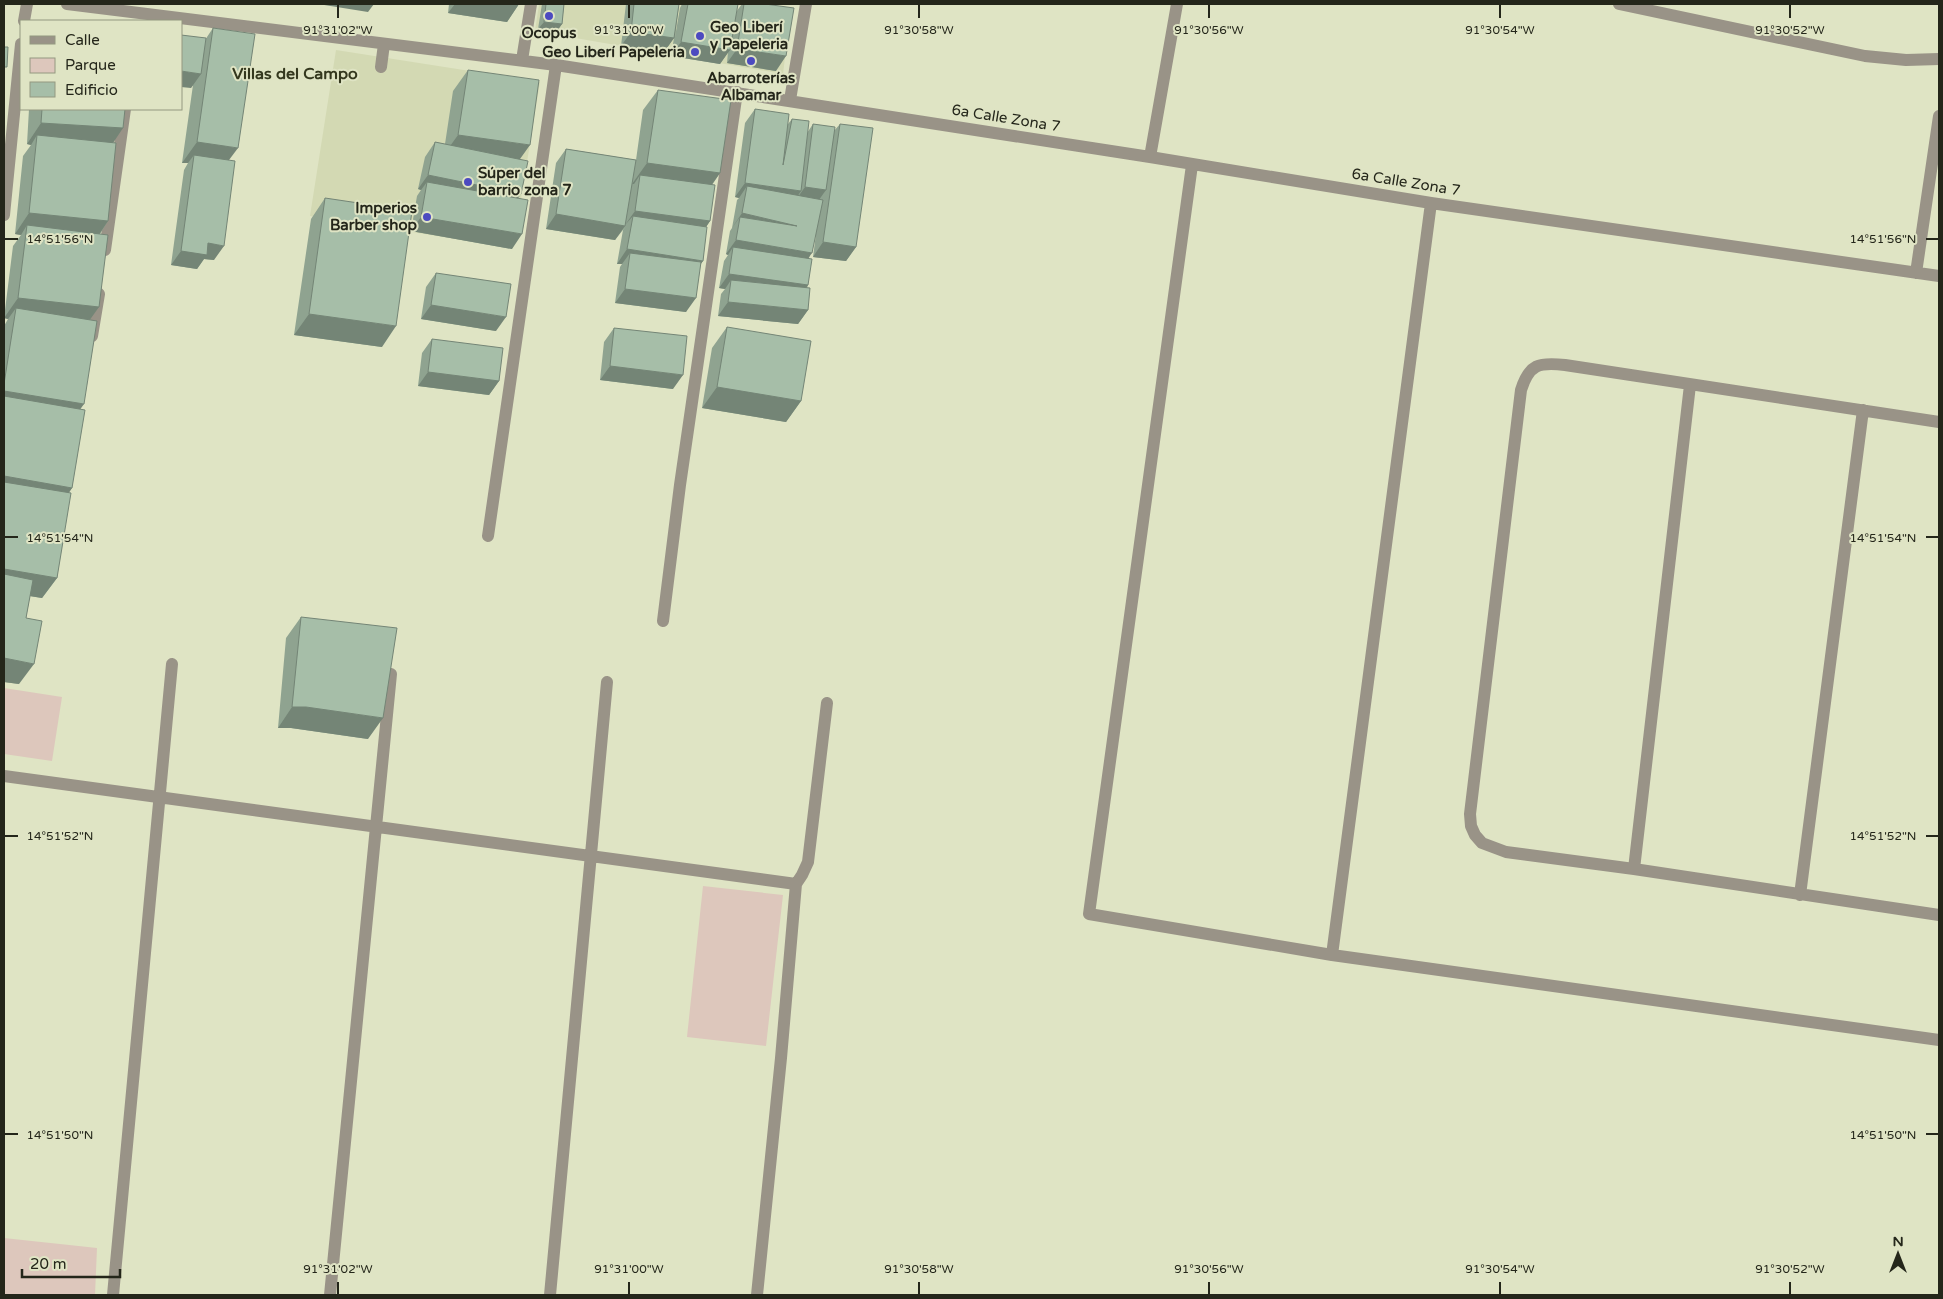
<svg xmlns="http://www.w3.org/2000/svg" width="1943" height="1299" viewBox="0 0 1943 1299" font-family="'Varela Round',sans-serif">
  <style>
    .built { fill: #d3d9b3 }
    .green { fill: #ddc7bc }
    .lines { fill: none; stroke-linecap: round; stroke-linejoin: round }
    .minor { stroke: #999387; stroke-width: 12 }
    .wall { fill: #8fa390 }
    .shaded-wall { fill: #748576 }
    .building { fill: #a6bea8; stroke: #748576 }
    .ticks { fill: none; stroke: #24261a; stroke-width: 2 }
    .poi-dot { fill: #4c4ac0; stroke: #dfe4c4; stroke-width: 2 }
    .labels { text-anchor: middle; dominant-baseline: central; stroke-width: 4; stroke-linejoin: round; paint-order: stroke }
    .poi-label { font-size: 15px; font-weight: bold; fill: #24261a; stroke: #dfe4c4; text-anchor: start }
    .street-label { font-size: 15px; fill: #24261a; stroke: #dfe4c4 }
    .neighbourhood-label { font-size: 16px; font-weight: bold; fill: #34381e; stroke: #dfe4c4 }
    .ticks-label { font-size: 12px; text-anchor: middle; fill: #24261a; stroke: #dfe4c4; stroke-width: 4; stroke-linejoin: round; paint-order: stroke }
  </style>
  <rect width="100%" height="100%" fill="#dfe4c4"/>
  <path class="built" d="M539 4H664L789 24 783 74 535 31Z
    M336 50 540 82 513 248 310 216Z"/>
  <path class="green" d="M4 688 62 697 52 761 4 754Z
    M703 886 783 895 766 1046 687 1037Z
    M4 1238 97 1248 95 1295H4Z"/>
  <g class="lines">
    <path class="minor" d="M67 4 556 65 1150 157 1431 203 1939 276
      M1619 4 1865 56 1906 60 1939 59
      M24 21 27 4
      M522 60 531 4
      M381 67 384 44
      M790 100 806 4
      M1150 157 1177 4
      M1192 165 1089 914 1332 955 1939 1040
      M4 215 21 44
      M105 250 125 109
      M1916 273 1939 116
      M92 336 99 294
      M1939 422 1565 365C1539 362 1529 364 1521 390L1470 814 1471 826 1475 835 1482 843 1506 852 1634 869 1939 915
      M488 536 556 65
      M663 621 680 485 737 92
      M4 776 796 884
      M1634 869 1690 385
      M1800 895 1863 410
      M1332 955 1431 203
      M113 1295 172 664
      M330 1295 391 674
      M550 1295 607 682
      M757 1295 781 1058 796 884 802 875 808 862 827 703"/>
  </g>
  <path class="wall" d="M449 4H519L507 22 448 13Z
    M542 4H564L562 24 557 31 538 29Z
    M626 4H679L675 37 680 8 682 4H738L736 12 742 4H765L776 71 727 63 728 52 720 64 671 56 674 38 664 52 621 46Z
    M213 28 229 160 214 260 204 259 197 269 171 265 184 170 188 163H182L193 85 191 88 205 40Z
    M468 70 520 159 521 194 518 198 512 249 411 231 417 196 421 190 418 189 425 157 435 142 445 144 453 91Z
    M658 90 720 173 712 185 710 221 706 227 703 261 701 263 686 312 615 303 620 267 622 264H617L623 230 626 226 615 240 546 229 556 163 566 149 636 160 643 110Z
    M29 109H125L113 143 108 221 100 234 80 410 72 488 69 492 57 578 42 598 30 596 26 618 19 684 4 682V326L8 319 4 318 13 246 21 235 15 234 23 156 31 145 27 144Z
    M755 109 788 124 792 119 807 133 813 124 834 131 840 124 856 247 846 261 813 257 816 234 809 258 808 285 807 288 808 310 798 324 718 316 721 294 725 289 719 288 724 261 728 255 726 254 730 231 732 228 737 200 739 198 735 197 745 123Z
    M325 198 382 347 294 335 311 219Z
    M436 273 496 331 421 319 426 287Z
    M727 327 801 401 786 422 702 408 712 348Z
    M614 328 673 389 600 380 604 342Z
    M432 339 499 381 489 395 418 386 422 353Z
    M301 617 368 739 291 728H278L286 638Z"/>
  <path class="shaded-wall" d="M318 4H374L368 12Z
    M455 4H519L507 22 448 13Z
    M544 22 562 24 557 31 538 29Z
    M631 32 674 38 664 52 621 46Z
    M681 42 730 50 720 64 671 56Z
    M737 49 786 56 776 71 727 63Z
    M181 71 201 74 191 88 181 87Z
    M41 123 123 128 109 149 37 135 31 145 27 144Z
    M458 135 530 145 515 166 443 156Z
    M197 142 238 148 223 168 194 155 188 163H182Z
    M647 163 720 173 705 194 640 175 634 184H632Z
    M428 175 521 194 511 208 427 182 421 190 418 189Z
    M745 183 801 191 791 206 747 186 739 198 735 197Z
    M805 187 826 190 816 204 795 201Z
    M635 211 710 221 700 236 633 216 625 225Z
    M29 213 108 221 94 242 27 225 21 235 15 234Z
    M742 213 797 226 740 217 732 228Z
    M556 214 625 226 615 240 546 229Z
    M421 217 522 234 512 249 411 231Z
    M736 240 812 253 802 267 733 247 728 255 726 254Z
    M823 242 856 247 846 261 813 257Z
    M208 243 224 246 214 260 204 259 197 269 171 265 181 251Z
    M627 249 703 261 693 275 630 253 622 264H617Z
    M729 274 808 285 798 300 731 280 725 289 719 288Z
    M625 289 696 298 686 312 615 303Z
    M18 298 99 307 84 328 16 308 8 319 4 318Z
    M728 302 808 310 798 324 718 316Z
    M431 305 506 317 496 331 421 319Z
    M309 314 396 326 382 347 294 335Z
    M610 366 683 375 673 389 600 380Z
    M428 372 499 381 489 395 418 386Z
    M717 387 801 401 786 422 702 408Z
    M4 391 84 404 69 425 4 414Z
    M4 476 72 488 58 509 4 500Z
    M4 569 57 578 42 598 4 592Z
    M4 658 34 664 19 684 4 682Z
    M292 707H306L383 718 368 739 291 728H278Z"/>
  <path class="building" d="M546 4H564L562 24 544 22Z
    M634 4H679L674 38 631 32Z
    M688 4H738L730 50 681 42Z
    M744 4H765L794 8 786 56 737 49Z
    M213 28 255 34 238 148 197 142Z
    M181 35 206 38 201 74 181 71Z
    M4 47H8L7 67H4Z
    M468 70 539 80 530 145 458 135Z
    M658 90 731 100 720 173 647 163Z
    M42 109H125L123 128 41 123Z
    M755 109 789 114 783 165 792 119 809 121 801 191 745 183Z
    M813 124 835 127 826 190 805 187Z
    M840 124 873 128 856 247 823 242Z
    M37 135 116 143 108 221 29 213Z
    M435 142 528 161 521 194 428 175Z
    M566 149 636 160 625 226 556 214Z
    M194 155 235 161 224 246 208 243 207 255 181 251Z
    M640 175 715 185 710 221 635 211Z
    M427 182 528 200 522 234 421 217Z
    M747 186 823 200 812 253 736 240 740 217 797 226 742 213Z
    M325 198 412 211 396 326 309 314Z
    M633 216 707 227 703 261 627 249Z
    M27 225 108 235 99 307 18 298Z
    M733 247 812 259 808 285 729 274Z
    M630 253 701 262 696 298 625 289Z
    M436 273 511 284 506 317 431 305Z
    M731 280 810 288 808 310 728 302Z
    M16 308 97 321 84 404 4 391V384Z
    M727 327 811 341 801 401 717 387Z
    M614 328 687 336 683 375 610 366Z
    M432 339 503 348 499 381 428 372Z
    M4 396 85 410 72 488 4 476Z
    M4 482 71 493 57 578 4 569Z
    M4 574 33 580 26 618 42 621 34 664 4 658Z
    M301 617 397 628 383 718 306 707H292Z"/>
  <path class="ticks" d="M338 5V18M629 5V18M919 5V18M1209 5V18M1500 5V18M1790 5V18M5 239H18M1926 239H1938M5 537H18M1926 537H1938M5 836H18M1926 836H1938M5 1134H18M1926 1134H1938M338 1282V1294M629 1282V1294M919 1282V1294M1209 1282V1294M1500 1282V1294M1790 1282V1294"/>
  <g class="poi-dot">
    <circle cx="549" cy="16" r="5"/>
    <circle cx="700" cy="36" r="5"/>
    <circle cx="695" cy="52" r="5"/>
    <circle cx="751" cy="61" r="5"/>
    <circle cx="468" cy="182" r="5"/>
    <circle cx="427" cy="217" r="5"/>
  </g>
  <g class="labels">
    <g class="poi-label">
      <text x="710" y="27">Geo Liberí<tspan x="710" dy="17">y Papeleria</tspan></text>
      <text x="549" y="33" text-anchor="middle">Ocopus</text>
      <text x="685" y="52" text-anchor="end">Geo Liberí Papeleria</text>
      <text x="751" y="78" text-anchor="middle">Abarroterías<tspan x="751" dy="17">Albamar</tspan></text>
      <text x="478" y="173">Súper del<tspan x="478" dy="17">barrio zona 7</tspan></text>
      <text x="417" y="208" text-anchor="end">Imperios<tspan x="417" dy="17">Barber shop</tspan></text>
    </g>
    <g class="street-label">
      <text transform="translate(1006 118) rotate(9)">6a Calle Zona 7</text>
      <text transform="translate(1406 182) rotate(9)">6a Calle Zona 7</text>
    </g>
    <g class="neighbourhood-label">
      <text x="295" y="74">Villas del Campo</text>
    </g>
  </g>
  <g class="ticks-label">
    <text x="338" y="34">91°31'02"W</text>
    <text x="629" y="34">91°31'00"W</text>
    <text x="919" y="34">91°30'58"W</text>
    <text x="1209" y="34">91°30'56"W</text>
    <text x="1500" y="34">91°30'54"W</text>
    <text x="1790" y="34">91°30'52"W</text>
    <text x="60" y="243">14°51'56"N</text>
    <text x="1883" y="243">14°51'56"N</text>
    <text x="60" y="542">14°51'54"N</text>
    <text x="1883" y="542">14°51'54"N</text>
    <text x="60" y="840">14°51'52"N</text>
    <text x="1883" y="840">14°51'52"N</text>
    <text x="60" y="1139">14°51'50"N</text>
    <text x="1883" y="1139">14°51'50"N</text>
    <text x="338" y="1273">91°31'02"W</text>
    <text x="629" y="1273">91°31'00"W</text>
    <text x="919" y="1273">91°30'58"W</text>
    <text x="1209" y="1273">91°30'56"W</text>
    <text x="1500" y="1273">91°30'54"W</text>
    <text x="1790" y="1273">91°30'52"W</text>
  </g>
  <rect width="1943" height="1299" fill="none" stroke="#24261a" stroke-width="10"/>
  <rect x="20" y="20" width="162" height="90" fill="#dfe4c4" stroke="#949880"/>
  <rect x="30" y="36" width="25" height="8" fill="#999387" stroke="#949880"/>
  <text x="65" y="45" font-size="15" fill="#24261a">Calle</text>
  <rect x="30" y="58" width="25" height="15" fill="#ddc7bc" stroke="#949880"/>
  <text x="65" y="70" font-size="15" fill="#24261a">Parque</text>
  <rect x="30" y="82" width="25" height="15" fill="#a6bea8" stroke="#949880"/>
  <text x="65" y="95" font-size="15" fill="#24261a">Edificio</text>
  <g transform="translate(1898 1254)" stroke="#dfe4c4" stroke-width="4" paint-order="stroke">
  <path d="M0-4L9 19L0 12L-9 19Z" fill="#24261a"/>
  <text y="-8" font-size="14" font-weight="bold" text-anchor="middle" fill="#24261a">N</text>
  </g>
  <path d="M22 1269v8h98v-8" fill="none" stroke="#24261a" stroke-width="2.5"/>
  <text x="30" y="1269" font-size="15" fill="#24261a" stroke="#dfe4c4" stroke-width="4" paint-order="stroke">20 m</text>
</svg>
